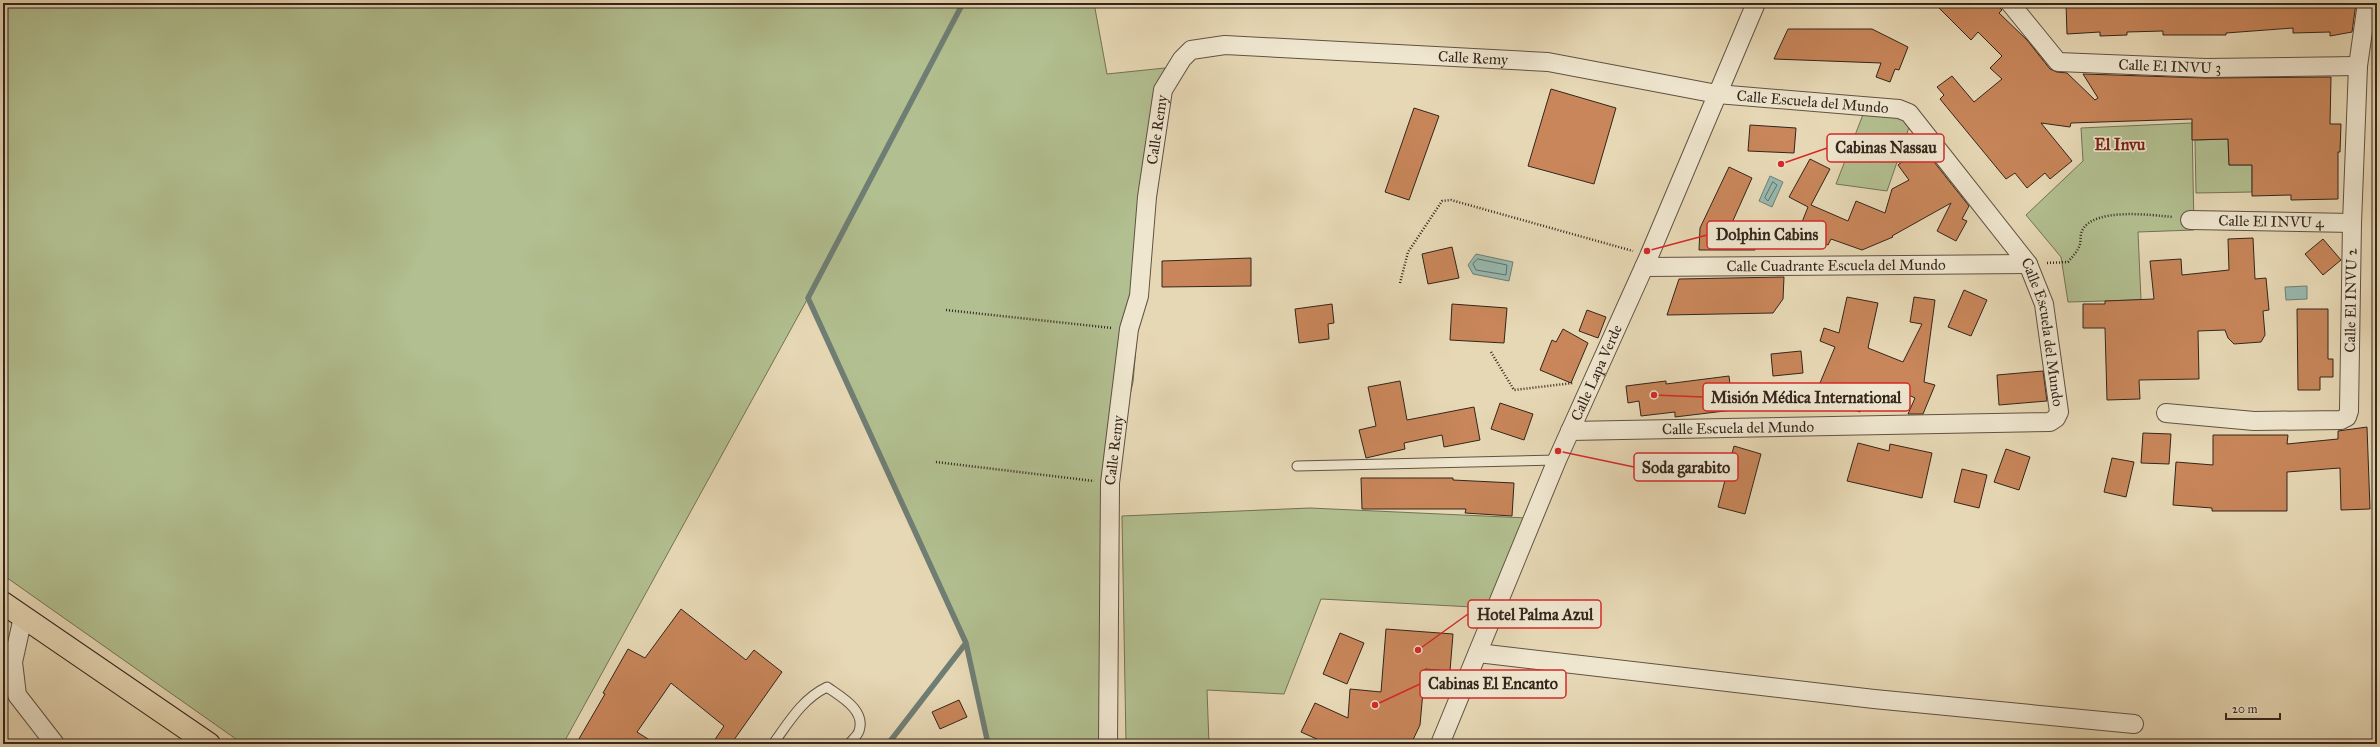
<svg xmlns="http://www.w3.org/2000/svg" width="2380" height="747" viewBox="0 0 2380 747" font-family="'IM FELL Great Primer',serif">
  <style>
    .green { fill: #b2bf90; stroke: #727256 }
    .water { fill: #97b9af; stroke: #6f7e74 }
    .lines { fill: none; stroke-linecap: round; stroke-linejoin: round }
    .shore { stroke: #656f66; stroke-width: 1 }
    .stream { stroke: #6f7e74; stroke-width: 5.5 }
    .building { fill: #c8865a; stroke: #33251c }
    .lane-casing { stroke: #605242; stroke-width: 11 }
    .street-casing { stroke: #605242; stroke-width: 20 }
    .highway-casing { stroke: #33251c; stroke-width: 24 }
    .path { stroke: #33251c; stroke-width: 2.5; stroke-dasharray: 1 2; stroke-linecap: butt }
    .lane { stroke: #efe6cf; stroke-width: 9 }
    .street { stroke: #efe6cf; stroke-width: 18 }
    .highway { stroke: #e7d8b5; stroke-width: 22 }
    .labels { text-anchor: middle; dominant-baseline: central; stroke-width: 3.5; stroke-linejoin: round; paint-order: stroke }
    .street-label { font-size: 15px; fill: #33251c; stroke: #efe6cf }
    .neighbourhood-label { font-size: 16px; font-weight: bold; fill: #7a1f14; stroke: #efe6cf }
    .leader { fill: none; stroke: #d62828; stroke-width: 1.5 }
    .callout-dot { fill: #d62828; stroke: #efe6cf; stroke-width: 1.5 }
    .callout { fill: #efe6cf; stroke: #d62828; stroke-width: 1.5 }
    .callout-label { font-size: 16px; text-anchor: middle; font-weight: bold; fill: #33251c }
  </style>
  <rect width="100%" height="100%" fill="#e7d8b5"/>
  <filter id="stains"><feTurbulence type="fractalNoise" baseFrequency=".005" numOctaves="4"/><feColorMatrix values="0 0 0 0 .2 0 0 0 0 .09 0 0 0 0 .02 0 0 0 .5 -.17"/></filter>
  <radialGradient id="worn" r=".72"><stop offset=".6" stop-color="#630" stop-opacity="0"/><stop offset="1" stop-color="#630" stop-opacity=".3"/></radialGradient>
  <path class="green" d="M3 3H1094L1107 74 1165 68 1147 221 1133 382 1111 475 1105 744H988L966 643 808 298 563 744H243L3 575Z
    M1864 112 1914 113 1887 191 1836 184Z
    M2192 123 2194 230 2138 232 2141 300 2068 302 2061 257 2026 215 2083 161 2081 128Z
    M2228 139 2229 165H2252V192L2196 193 2195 140Z
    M1310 508 1527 518 1492 608 1321 599 1284 694 1207 690 1209 744H1126L1122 516Z"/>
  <path class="water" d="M1770 176 1783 182 1772 207 1759 201Z
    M1476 254 1513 262 1509 281 1473 274 1468 265Z
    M2307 286V299L2286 300 2285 287Z"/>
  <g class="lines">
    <path class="shore" d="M1773 182 1777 185 1768 201 1765 198Z
      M1478 259 1507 265 1506 275 1476 270 1473 264Z"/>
    <path class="stream" d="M963 3 808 298 966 643 988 744
      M888 744 966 643"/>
  </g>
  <path class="building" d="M1934 3H1995L2002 10 1999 13 2027 40 2050 69 2057 72 2067 73 2095 100 2098 98 2083 74 2206 78 2331 77 2330 124H2341L2340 152H2338V199L2291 200V195L2252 196V165H2229L2228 139 2192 140V119L2071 123 2070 127 2041 123 2072 161 2050 179 2045 173 2027 188 2015 173 2006 179 1940 99 1944 95 1937 87 1952 76 1974 102 2002 79 1990 68 2002 56 1978 32 1971 40Z
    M2066 3H2260V5L2356 3 2352 32 2330 36V32L2293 33V28L2226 33V35H2163V31L2127 32V35L2100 36V32L2067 34Z
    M1788 29H1872L1908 47 1899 70 1895 69 1890 82 1876 77 1881 63 1774 59Z
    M1551 89 1616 108 1594 184 1528 166Z
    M1414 108 1439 116 1409 200 1385 192Z
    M1750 125 1796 128 1794 153 1748 151Z
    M1915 138 1969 206 1962 219 1967 221 1956 241 1937 231 1951 203 1892 236 1893 237 1862 250 1831 239 1828 245 1798 232 1808 207 1789 197 1810 159 1830 169 1811 205 1848 221 1856 201 1885 213 1892 189 1909 180 1898 165 1911 155 1904 145Z
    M1729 167 1752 178 1731 225H1755V250H1699L1700 228Z
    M2253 238 2255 279 2266 278 2269 310 2263 311 2265 335 2261 342 2234 344 2228 338 2225 330 2198 331 2199 379 2139 380 2140 399 2107 400 2105 328H2083V304H2105V301L2154 299 2150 261 2181 259 2182 275 2229 270 2228 239Z
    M2323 239 2341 260 2323 275 2305 254Z
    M1452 247 1459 278 1428 284 1422 254Z
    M1251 258V286L1162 287V261Z
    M1784 277 1783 299 1773 313 1667 315 1679 279Z
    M1964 290 1987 300 1971 336 1948 327Z
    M1847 297 1878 303 1868 348 1903 362 1922 324 1910 322 1914 297 1935 300 1924 382 1935 385 1923 414H1908L1915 398 1886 384 1882 393 1870 389 1860 412 1815 395 1835 347 1820 341 1824 328 1839 333Z
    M1332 304 1334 323 1328 324 1329 339 1299 343 1295 309Z
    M1452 304 1507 308 1504 343 1450 340Z
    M2297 309H2328V359H2333V377H2320V390H2298Z
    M1587 310 1606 317 1598 338 1579 331Z
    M1563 329 1588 343 1571 383 1540 370 1552 340 1556 342Z
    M1801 351 1803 373 1773 376 1771 354Z
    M2043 371 2047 401 1999 405 1997 375Z
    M1729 376 1733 410 1675 417V412L1641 416 1639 401 1628 403 1626 386 1666 381V384Z
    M1400 381 1407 420 1474 407 1480 440 1444 447 1442 435 1404 443 1405 449 1366 458 1359 430 1376 426 1368 387Z
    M1500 403 1533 414 1524 440 1491 429Z
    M2367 427 2370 509 2341 510 2340 468 2287 472V511H2212V508L2173 505 2176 462 2213 465V435H2288L2287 444 2338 439V431Z
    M2143 433 2171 434 2169 464 2141 463Z
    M1858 443 1889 451 1890 444 1932 453 1922 498 1847 481Z
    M1734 446 1761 454 1745 514 1718 507Z
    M2006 449 2030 457 2019 490 1994 482Z
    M2112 458 2134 462 2126 497 2104 492Z
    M1962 469 1987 475 1979 508 1954 502Z
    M1361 478H1453V480L1514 483 1512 516 1465 513 1466 509H1362Z
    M681 609 746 660 754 650 782 672 731 744H712L724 726 671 683 637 732 656 744H576L605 694 603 693 628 649 645 658Z
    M1386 629 1453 634 1450 671 1425 669 1420 725 1411 744H1328L1301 732 1315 703 1348 718 1350 689 1381 692Z
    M1340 633 1364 643 1347 684 1323 674Z
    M959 700 967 717 940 729 932 712Z"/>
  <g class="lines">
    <g class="lane-casing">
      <path id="lane" d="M1297 466 1557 460
        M773 744C789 722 802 699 827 687 841 697 866 710 859 731 858 735 852 740 849 744"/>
    </g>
    <g class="street-casing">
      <g id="street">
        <path id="s1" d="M2010 3 2058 62 2206 68 2358 66"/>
        <path id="s2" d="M2190 220 2352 223"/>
        <path id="s3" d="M1644 267 2028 264"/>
        <path id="s4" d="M2166 413 2254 421 2341 420 2347 417 2349 411 2352 223 2358 66 2367 3"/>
        <path d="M23 617 13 662 17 695 55 744"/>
        <path d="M1478 653 1874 699 2134 724"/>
        <path id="s5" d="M1108 744 1110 483 1129 329 1139 296 1147 197 1163 90 1182 59 1191 50 1225 45 1548 62 1717 94 1899 109 1909 113 2028 264 2044 304 2059 412 2056 418 2050 422 1570 431"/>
        <path id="s6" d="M1440 744 1557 460 1649 256 1756 3"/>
      </g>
    </g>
    <g class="highway-casing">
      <path id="highway" d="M3 603 209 744"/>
    </g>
    <path class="path" d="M2047 263 2068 262C2073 256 2078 251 2080 244 2081 240 2080 235 2082 231 2093 207 2151 215 2173 217
      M1400 283 1408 252 1442 201 1451 200 1633 251
      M946 310 1112 328
      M1491 352 1514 390 1573 383
      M936 462 1094 481"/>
    <use href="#lane" class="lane"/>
    <use href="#street" class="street"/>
    <use href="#highway" class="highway"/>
  </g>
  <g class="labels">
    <g class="street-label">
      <text stroke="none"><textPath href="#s5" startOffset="990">Calle Remy</textPath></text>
      <text stroke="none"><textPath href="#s1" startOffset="188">Calle El INVU 3</textPath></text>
      <text stroke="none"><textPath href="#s5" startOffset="1333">Calle Escuela del Mundo</textPath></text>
      <text stroke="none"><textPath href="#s5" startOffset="618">Calle Remy</textPath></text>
      <text stroke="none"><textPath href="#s2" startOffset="81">Calle El INVU 4</textPath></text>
      <text stroke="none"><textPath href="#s3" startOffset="192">Calle Cuadrante Escuela del Mundo</textPath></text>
      <text stroke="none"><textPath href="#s4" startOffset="299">Calle El INVU 2</textPath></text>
      <text stroke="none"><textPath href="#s5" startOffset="1693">Calle Escuela del Mundo</textPath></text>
      <text stroke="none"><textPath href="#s6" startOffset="403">Calle Lapa Verde</textPath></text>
      <text transform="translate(1738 428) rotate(-1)">Calle Escuela del Mundo</text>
      <text stroke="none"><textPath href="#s5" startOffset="294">Calle Remy</textPath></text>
    </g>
    <g class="neighbourhood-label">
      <text x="2120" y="144">El Invu</text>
    </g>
  </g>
  <path class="leader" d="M1781 164L1827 148M1647 251L1707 235M1654 395L1703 397M1558 451L1634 467M1418 650L1468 614M1375 705L1420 684"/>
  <g class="callout-dot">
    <circle cx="1781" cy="164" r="4"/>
    <circle cx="1647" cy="251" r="4"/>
    <circle cx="1654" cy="395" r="4"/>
    <circle cx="1558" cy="451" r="4"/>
    <circle cx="1418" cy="650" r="4"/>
    <circle cx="1375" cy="705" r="4"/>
  </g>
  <g class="callout">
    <rect x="1827" y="134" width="117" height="28" rx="4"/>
    <rect x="1707" y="221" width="119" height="28" rx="4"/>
    <rect x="1703" y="383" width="207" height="28" rx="4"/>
    <rect x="1634" y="453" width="104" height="28" rx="4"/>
    <rect x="1468" y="600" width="133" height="28" rx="4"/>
    <rect x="1420" y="670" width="146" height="28" rx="4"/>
  </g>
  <g class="callout-label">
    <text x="1886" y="153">Cabinas Nassau</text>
    <text x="1767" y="240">Dolphin Cabins</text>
    <text x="1806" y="403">Misión Médica International</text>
    <text x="1686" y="473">Soda garabito</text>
    <text x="1535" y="620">Hotel Palma Azul</text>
    <text x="1493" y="689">Cabinas El Encanto</text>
  </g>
  <rect width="2380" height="747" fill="none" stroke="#e7d8b5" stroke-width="16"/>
  <rect x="4" y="4" width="2372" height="739" fill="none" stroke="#33251c" stroke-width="2"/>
  <rect x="8" y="8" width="2364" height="731" fill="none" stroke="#33251c"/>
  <path d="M2226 713v6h54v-6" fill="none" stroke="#33251c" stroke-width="2"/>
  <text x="2232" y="713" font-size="12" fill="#33251c" stroke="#efe6cf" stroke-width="3" paint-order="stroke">20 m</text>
  <rect width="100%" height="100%" filter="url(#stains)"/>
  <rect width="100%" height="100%" fill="url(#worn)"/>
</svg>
